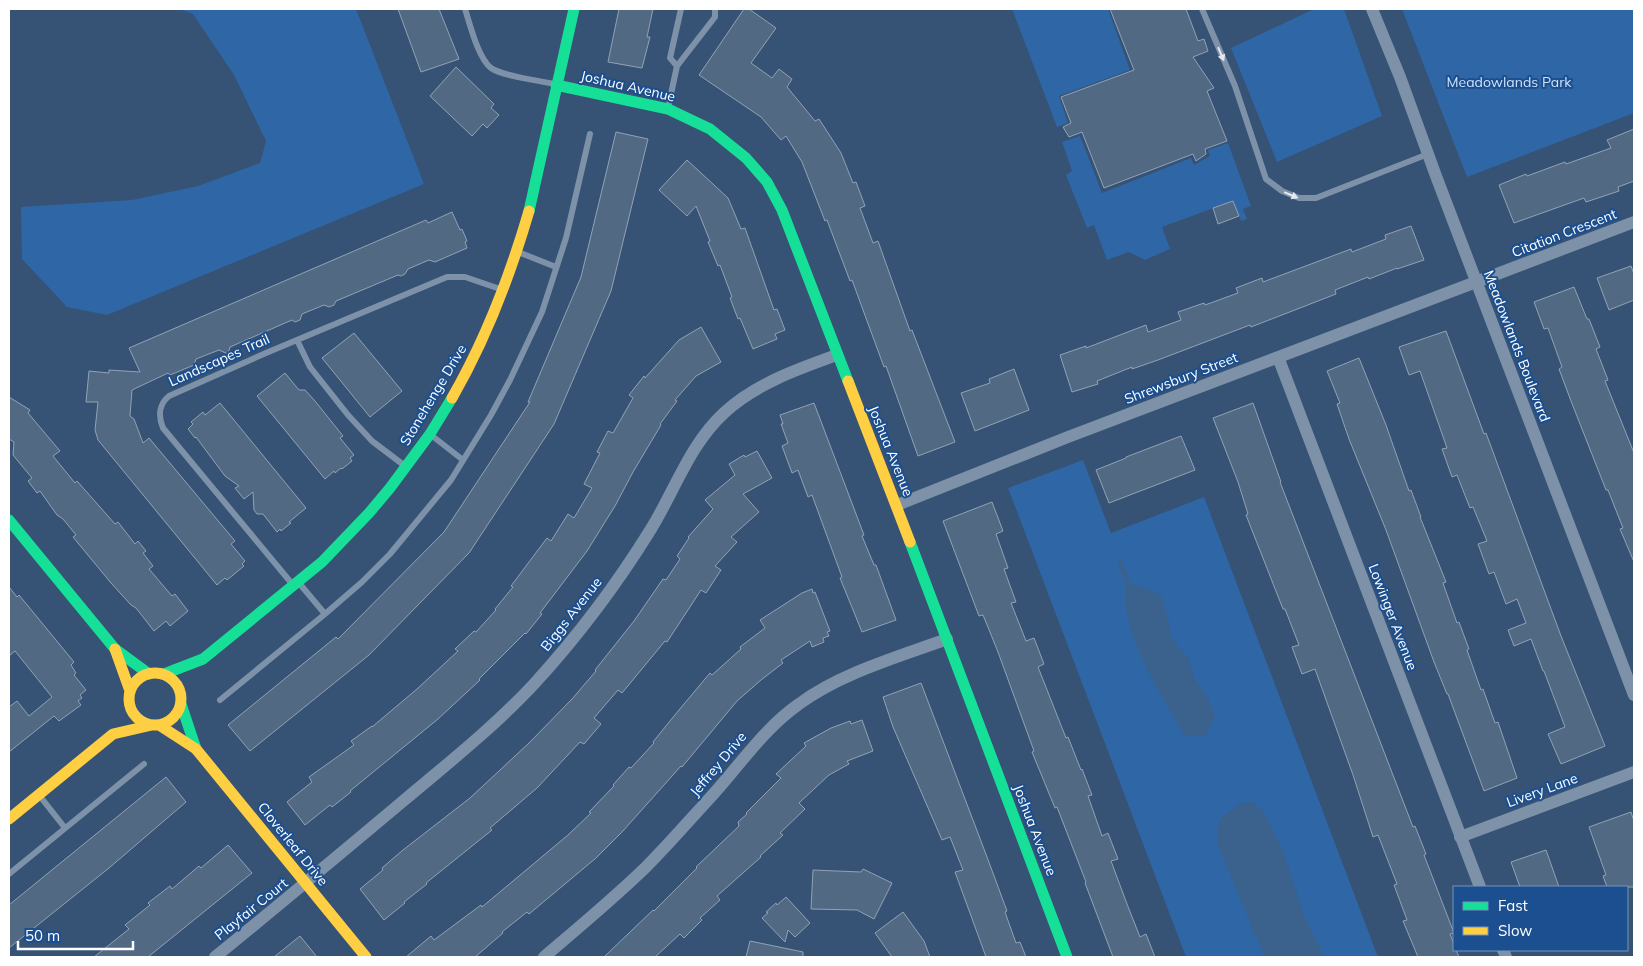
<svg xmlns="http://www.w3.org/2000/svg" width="1643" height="966" viewBox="0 0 1643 966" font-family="Mulish,sans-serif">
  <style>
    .green { fill: #2f66a5 }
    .water { fill: #3b618d }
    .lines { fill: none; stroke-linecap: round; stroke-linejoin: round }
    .stream { stroke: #3b618d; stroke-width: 4.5 }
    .building { fill: #526984; stroke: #92a2b6 }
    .lane { stroke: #7d92a8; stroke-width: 6 }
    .street { stroke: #7d92a8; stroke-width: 12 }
    .fast { stroke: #16e098; stroke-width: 11 }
    .slow { stroke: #ffcf43; stroke-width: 11 }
    .oneway { fill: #e5e9ee }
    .labels { text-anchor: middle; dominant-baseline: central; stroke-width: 4; stroke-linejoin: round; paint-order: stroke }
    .park-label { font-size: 14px; fill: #cfe3fa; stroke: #1b4f8f }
    .street-label { font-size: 14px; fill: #fff; stroke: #1b4f8f }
  </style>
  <rect width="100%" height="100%" fill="#365274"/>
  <path class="green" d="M179 9H356L424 184 107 315 67 307 22 259 21 207 132 200 198 186 260 163 266 141 234 75 193 14Z
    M1012 9H1108L1130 70 1059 96 1068 123 1057 127Z
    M1314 9H1344L1382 116 1277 162 1231 48Z
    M1402 9H1634V113L1467 177Z
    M1080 136 1102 193 1191 158 1194 165 1210 156 1208 150 1228 143 1251 206 1243 209 1247 219 1241 221 1233 201 1162 227 1170 249 1145 260 1129 252 1107 260 1094 225 1087 228 1066 175 1072 171 1062 142Z
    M1083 460 1111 533 1204 497 1378 957H1186L1008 488Z"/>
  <path class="water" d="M1127 582 1161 595 1168 617 1171 638 1189 659 1194 678 1208 698 1215 714 1209 731 1204 736 1184 735C1162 695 1117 629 1127 582Z
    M1252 802 1264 812 1283 850 1305 918 1322 952 1323 957H1265L1256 935 1251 934V925L1218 845V825L1221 818 1239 804Z"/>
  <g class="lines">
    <path class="stream" d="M1120 562 1129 587"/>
  </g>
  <path class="building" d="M398 9H439L459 59 421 72Z
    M619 9H653L647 37H650L642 68 608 62Z
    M744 9H749L776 28 751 63 772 78 779 69 792 79 787 87 815 121 819 119 841 153 853 183 856 182 865 206 860 208 873 243 878 241 910 331 912 330 955 442 918 456 886 366 884 367 852 280 850 281 827 220 825 221 802 162 786 136 781 140 761 117 699 75Z
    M1110 9H1186L1198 41 1204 39 1208 51 1193 57 1214 88 1207 91 1227 141 1205 149 1206 154 1196 161 1193 154 1104 188 1082 132 1069 137 1063 127 1071 123 1061 97 1134 70Z
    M456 67 494 104 491 108 499 115 487 128 483 124 472 136 430 96Z
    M1634 129V181L1618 187 1619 191 1586 202 1584 198 1514 223 1499 185 1526 174 1527 176 1565 162 1566 164 1611 148 1607 140Z
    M616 132 648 139 611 291 554 424 469 553 369 655 250 751 228 725 336 637 338 639 444 532 530 402H528L581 277Z
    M687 160 728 198 741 229 745 228 774 310 777 309 785 330 775 334 777 339 753 349 740 318 738 319 730 298 732 297 720 265 718 266 708 242 710 241 696 206 687 216 659 190Z
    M1233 201 1239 216 1218 224 1213 208Z
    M452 212 460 230 462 229 467 241 465 242 467 248 435 262 429 260 408 269 405 274 401 276 398 275 336 301 334 305 329 307 324 305 302 314 300 320 295 322 292 320 230 347 228 354 219 350 196 359 194 365 170 375 168 373 132 390 130 416 134 419 143 443 149 438 235 541 231 544 245 561 242 564 244 566 227 580 225 578 217 585 98 440 95 430 98 402H86L89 371 109 373V370L140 372 129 348 426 220 428 223Z
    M1411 226 1424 260 1397 269V268L1369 279 1368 277 1335 290 1336 294 1251 327 1250 325 1158 360 1132 369V367L1097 381 1098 384 1072 392 1060 355 1086 346V348L1146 325 1148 332 1181 320 1178 312 1204 303 1205 305 1238 293 1236 288 1262 278 1263 282 1351 249 1352 252 1386 239 1385 235Z
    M1631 266 1634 274V300L1609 310 1597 278Z
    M1574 287 1587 319H1589L1600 347 1596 349 1608 380 1605 381 1634 453V562L1620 529 1623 528 1608 490H1606L1571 401 1559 369 1562 367 1548 328 1544 329 1534 302Z
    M701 327 721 362 696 376 675 400 677 401 660 424 661 425 633 472 615 506 587 551 540 613 542 614 526 634 525 633 479 679 480 680 438 719 350 791 351 792 332 807 330 805 305 825 287 802 312 782 309 777 354 745 351 741 372 726V727L417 689 458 651 455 649 474 631 476 632 496 610 495 609 513 587 511 586 547 538 551 541 568 514 574 518 592 488 584 484 600 453 597 452 608 431 613 433 633 398 629 395 644 376 645 378 679 340Z
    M1446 331 1484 434 1486 433 1561 636 1605 746 1561 764 1548 734 1565 727 1544 671H1543L1531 639 1514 646 1508 630 1526 623 1517 599 1506 604 1494 572 1489 574 1478 544 1487 541 1473 507 1470 508 1457 475 1452 477 1442 449 1447 448 1420 371 1409 375 1399 347Z
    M354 333 402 391 370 417 322 358Z
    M1359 358 1386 425 1409 491 1411 490 1421 517H1420L1446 582 1443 583 1457 623 1459 622 1469 649 1467 650 1481 690 1483 689 1495 723 1498 722 1517 778 1484 791 1448 694H1447L1434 662 1386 530 1349 439 1337 404 1340 403 1327 371Z
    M1014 369 1029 410 975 431 961 393 990 383 989 379Z
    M285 373 299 390H305L315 401 343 436 340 438 354 455 350 458 352 461 342 469 341 468 335 473 334 471 325 479 257 396Z
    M9 397 30 410 28 413 60 451 53 456 75 483 77 481 115 524 118 522 135 544 138 541 146 551 143 553 153 566 149 569 172 596 175 594 188 611 170 626 166 621 154 631 136 608 131 605 111 583 73 537 76 535 63 519 57 515 40 491 37 493 28 481 32 478 13 455 14 442 9 439Z
    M220 403 306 508 289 522 291 523 281 531 280 529 277 532 263 514H257L254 510 253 492 244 499 235 488 239 486 225 476 196 437 195 438 188 429 193 424 191 422 203 412 205 415Z
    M814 403 864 535 862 536 874 565H876L896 620 862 632 840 578 842 577 812 495 808 497 798 470 792 473 782 446 788 443 781 424H783L780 415Z
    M1253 403 1281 482H1280L1413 827 1415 826 1426 854 1424 855 1454 933 1450 934 1454 944V950H1456L1459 957H1418L1403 921 1407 920 1394 885 1397 884 1378 835 1373 837 1353 775 1315 669 1302 674 1292 647 1299 645 1285 609H1283L1246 515 1248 514 1238 482 1213 418Z
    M1181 436 1195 470 1109 503 1096 470 1126 458V457Z
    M757 451 772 478 743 494 759 512 731 537 737 542 715 566 721 570 706 593 701 590 667 642 665 641 622 693 618 690 594 718 601 724 584 744 580 742 537 788 490 828 492 830 426 883 427 884 404 902 405 903 384 920 360 889 383 870 382 868 403 850 470 798 529 743 572 699 596 671 595 670 634 621 663 579 666 580 680 559 677 556 689 538 688 537 713 509 705 500 735 475 729 464 744 455 745 457Z
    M992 502 1003 531 996 534 1008 568 1004 569 1016 602 1011 603 1026 641 1034 638 1044 664 1038 667 1066 738 1068 737 1081 770 1082 769 1092 795 1088 796 1102 836 1108 833 1118 859 1111 861 1127 904 1140 937 1146 934 1155 957H1113L1085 883 1086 882 1057 807 1055 808 1032 752 1034 751 998 652 983 615 979 616 943 521Z
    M9 587 17 597 19 595 74 662 71 665 76 673 74 675 86 690 80 695 82 698 78 701 81 705 59 721 54 716 9 752V707L17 701 29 716 52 697 15 651 9 656Z
    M812 589 813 593 815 592 830 631 827 632 829 636 823 638 824 642 812 647 810 641 781 660 783 663 761 680 737 701 682 767 681 766 622 832 596 858 529 914 527 912 502 932 503 933 475 957H406L431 936 434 940 481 905 482 907 568 835 591 813 589 812 614 786 613 785 629 767 631 768 654 743 653 742 674 716 710 673 712 675 741 649 740 647 765 628 760 620 802 593Z
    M921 683 987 857 1007 911 1005 912 1016 943 1020 942 1026 957H986L955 872 963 870 950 837 942 840 893 727 883 697Z
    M862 720 873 751 847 761 849 764 829 775 799 803 805 809 780 833 783 835 760 856 761 857 717 896 720 900 700 918 702 920 684 938 680 934 655 957H604L653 910 654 911 697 868 696 867 739 826 738 822 747 814 746 813 781 778 776 774 806 746 804 743 831 728 850 721 851 724Z
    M166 777 186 802 109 868 9 948V905Z
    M1631 812 1634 821V887H1607L1603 876 1606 875 1589 827Z
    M228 845 252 873 148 957H94L129 929 125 925 150 905 148 903 170 886 172 889 199 866 201 868Z
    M1546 850 1559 887H1520L1511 862Z
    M863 869 892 883 874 919 857 910 811 909 813 870 861 872Z
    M786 897 810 923 795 937 788 930 785 942 762 918 768 913 766 912 776 903 777 905Z
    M903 912 924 941 930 957H892L875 933Z
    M300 936 317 957H274Z
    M750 941 803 952V957H746Z"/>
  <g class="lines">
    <path class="lane" d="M465 9C470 24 478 58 491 68 502 76 540 81 555 84
      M1202 9 1235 86 1266 179 1282 191 1299 198H1316L1428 154
      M677 66 670 58 681 9
      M668 108 677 66 715 17V9
      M518 252 556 267
      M297 340 310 367 348 415 372 441 405 466
      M431 435 463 460
      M299 583 325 614
      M293 585 163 428C158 416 159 404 169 396L266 353 447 277H465L503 290
      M220 700 325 614 362 582 390 554 451 480 491 415 510 380 542 312 566 238 590 134
      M39 795 65 828
      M9 874 144 764"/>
    <path class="street" d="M1372 9 1400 77 1436 176 1634 695
      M1278 357 1480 887
      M897 505 1068 437 1634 222
      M1460 837 1634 772
      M1503 950 1506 957
      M215 957C278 906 340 854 402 802 447 764 494 727 534 684 578 636 617 584 651 529 675 490 690 444 724 413 755 384 798 369 837 355
      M544 957C578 928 613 899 646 867 667 846 687 823 708 800 738 768 762 730 799 704 841 673 898 657 947 639"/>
    <path class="fast" d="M556 85 668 109 710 129 746 158 767 182 782 210 848 381
      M529 211 574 9
      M9 520 115 649 149 674
      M910 542 1067 957
      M164 674 203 659 322 562 369 513 390 488 430 434 452 398
      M181 704 196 749"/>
    <path class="slow" d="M848 381 910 542
      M452 398C486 339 510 276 529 211
      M115 649 130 691
      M129 699a26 26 0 1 1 52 0a26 26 0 1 1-52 0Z
      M159 725 196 749 366 957
      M9 819 113 734 152 725"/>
  </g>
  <defs><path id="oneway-solid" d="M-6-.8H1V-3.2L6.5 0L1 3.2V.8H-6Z" transform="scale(1.25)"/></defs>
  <g class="oneway">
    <use href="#oneway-solid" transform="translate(1221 54) rotate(67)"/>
    <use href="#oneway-solid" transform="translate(1291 195) rotate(23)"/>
  </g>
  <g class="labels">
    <g class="park-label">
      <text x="1509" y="82">Meadowlands Park</text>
    </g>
    <g class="street-label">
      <text transform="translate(628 86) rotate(13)">Joshua Avenue</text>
      <text transform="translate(1564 233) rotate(-21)">Citation Crescent</text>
      <text transform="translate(1517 346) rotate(69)">Meadowlands Boulevard</text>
      <text transform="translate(219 360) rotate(-24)">Landscapes Trail</text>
      <text transform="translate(1181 378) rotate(-21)">Shrewsbury Street</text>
      <text transform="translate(433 395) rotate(-59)">Stonehenge Drive</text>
      <text transform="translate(891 451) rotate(68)">Joshua Avenue</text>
      <text transform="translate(571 614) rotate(-52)">Biggs Avenue</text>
      <text transform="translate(1393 617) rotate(69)">Lowinger Avenue</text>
      <text transform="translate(718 764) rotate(-50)">Jeffrey Drive</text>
      <text transform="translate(1542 790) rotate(-20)">Livery Lane</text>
      <text transform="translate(1035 830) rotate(69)">Joshua Avenue</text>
      <text transform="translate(293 844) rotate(51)">Cloverleaf Drive</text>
      <text transform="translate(251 909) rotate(-39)">Playfair Court</text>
    </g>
  </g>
  <rect width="1643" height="966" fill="none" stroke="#ffffff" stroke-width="20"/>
  <rect x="1453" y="886" width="175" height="65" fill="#1b4f8f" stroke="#7695bc"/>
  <rect x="1463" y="902" width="25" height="8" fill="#16e098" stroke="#7695bc"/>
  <text x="1498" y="911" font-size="15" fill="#ffffff">Fast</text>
  <rect x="1463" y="927" width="25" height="8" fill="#ffcf43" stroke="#7695bc"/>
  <text x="1498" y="936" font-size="15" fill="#ffffff">Slow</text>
  <path d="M18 941v8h115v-8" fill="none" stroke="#ffffff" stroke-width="2.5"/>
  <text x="25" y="941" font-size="15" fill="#ffffff" stroke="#1b4f8f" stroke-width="4" paint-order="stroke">50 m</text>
</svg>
